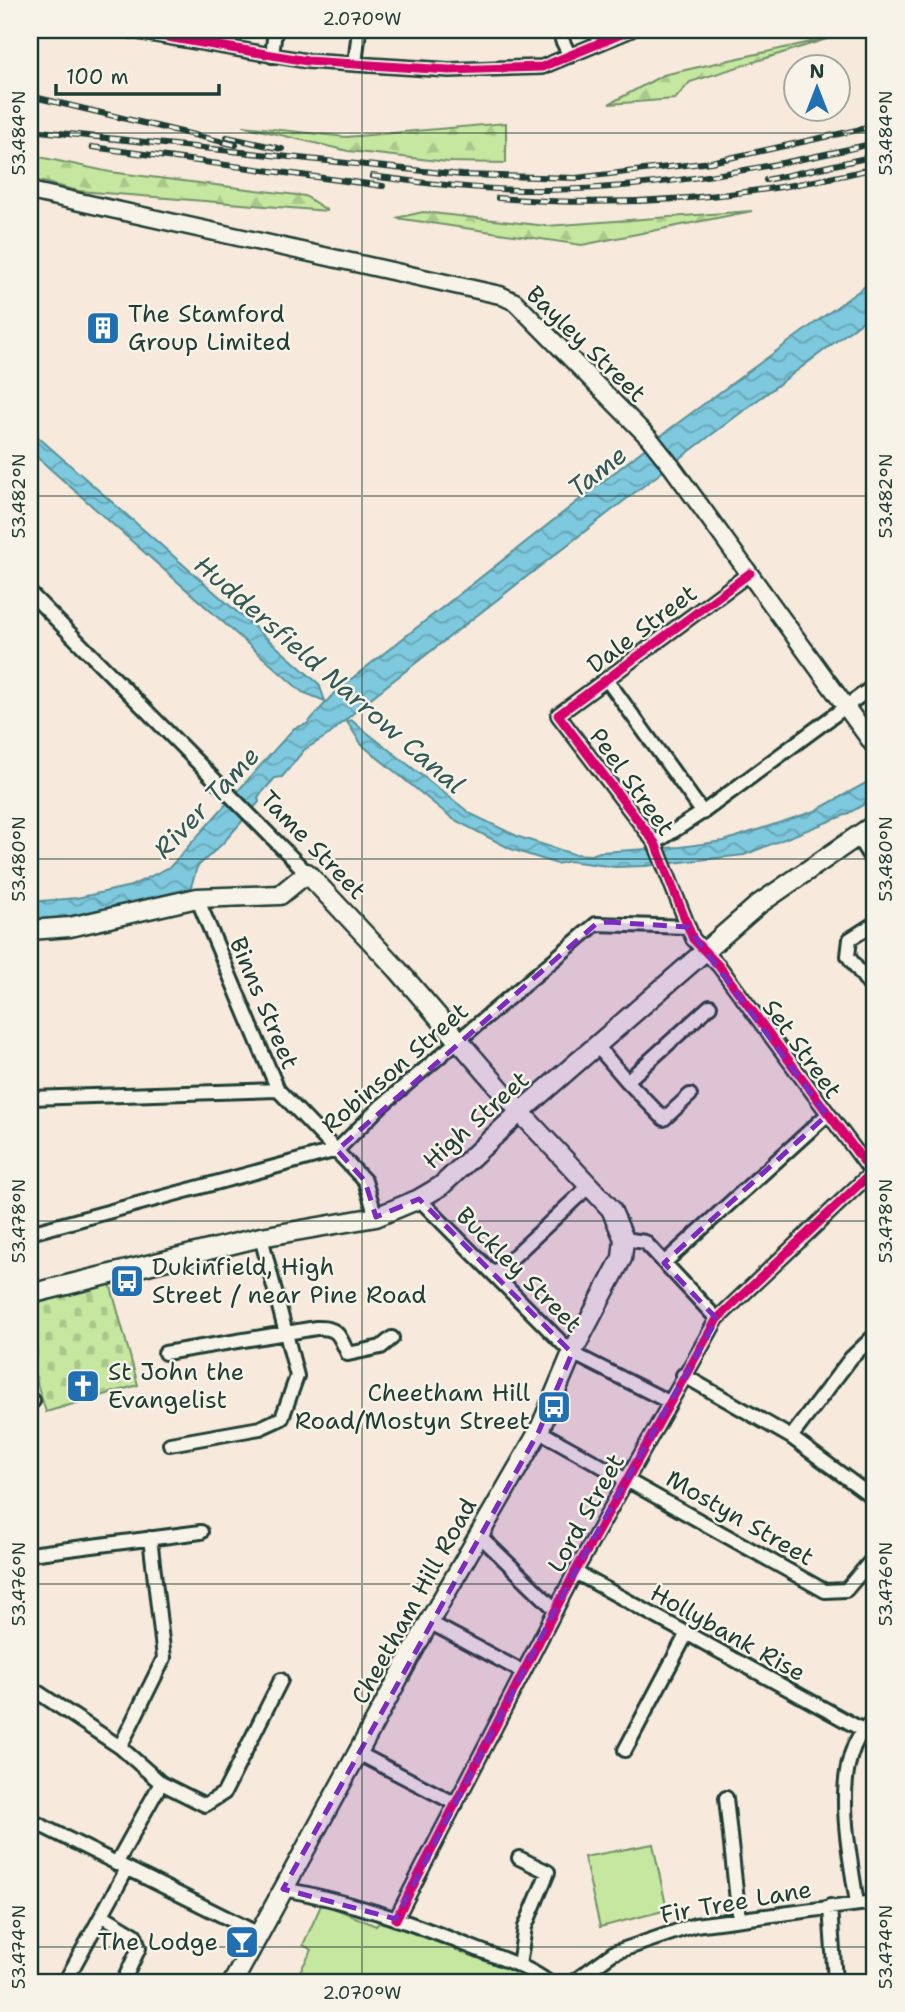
<svg xmlns="http://www.w3.org/2000/svg" width="905" height="2012" viewBox="0 0 905 2012" font-family="'Shantell Sans',sans-serif">
  <style>
    .forest { fill: url(#forest-firs); stroke: #72926a; stroke-width: 2 }
    .cemetery { fill: url(#cemetery-stones); stroke: #72926a; stroke-width: 2 }
    .pitch { fill: #c5e7a0; stroke: #72926a; stroke-width: 2 }
    .water { fill: url(#water-waves); stroke: #58919a; stroke-width: 2 }
    .lines { fill: none; stroke-linecap: round; stroke-linejoin: round }
    .minor-casing { stroke: #1f3d34; stroke-width: 18 }
    .tertiary-casing { stroke: #1f3d34; stroke-width: 21 }
    .secondary-casing { stroke: #1f3d34; stroke-width: 23 }
    .minor { stroke: #f7f3e8; stroke-width: 12 }
    .tertiary { stroke: #f7f3e8; stroke-width: 16 }
    .secondary { stroke: #f7f3e8; stroke-width: 18 }
    .rail-casing { stroke: #1f3d34; stroke-width: 6 }
    .rail { stroke: #f7f3e8; stroke-width: 3.5; stroke-dasharray: 10; stroke-linecap: butt }
    .cycleway-casing { stroke: #f7f3e8; stroke-width: 13 }
    .cycleway { stroke: #d6006c; stroke-width: 9 }
    .marked { fill: #7b2cbf; fill-opacity: 0.2; stroke: #7b2cbf; stroke-width: 5; stroke-dasharray: 14 9; stroke-linejoin: round }
    .ticks { fill: none; stroke: #1f3d34; stroke-width: 2; stroke-opacity: 0.45 }
    .labels { text-anchor: middle; dominant-baseline: central; stroke-width: 5; stroke-linejoin: round; paint-order: stroke }
    .poi-label { font-size: 24px; fill: #1f3d34; stroke: #f7f3e8; text-anchor: start }
    .street-label { font-size: 24px; fill: #1f3d34; stroke: #f7f3e8 }
    .water-label { font-size: 26px; font-style: italic; fill: #325956; stroke: #f7f3e8 }
    .neatline { fill: none; stroke: #1f3d34; stroke-width: 2.5 }
    .ticks-label { font-size: 18px; text-anchor: middle; fill: #1f3d34 }
  </style>
  <defs>
    <pattern id="forest-firs" width="22" height="20" patternUnits="userSpaceOnUse" patternTransform="scale(1.75)"><rect width="22" height="20" fill="#c5e7a0"/><path d="M5 1l3.5 6h-7zM16 11l3.5 6h-7z" fill="#a9c78a"/></pattern>
    <pattern id="cemetery-stones" width="16" height="16" patternUnits="userSpaceOnUse" patternTransform="scale(1.75)"><rect width="16" height="16" fill="#c5e7a0"/><path d="M2 7V4a2 2 0 0 1 4 0v3zM10 15v-3a2 2 0 0 1 4 0v3z" fill="#a9c78a"/></pattern>
    <pattern id="water-waves" width="16" height="10" patternUnits="userSpaceOnUse" patternTransform="scale(1.75)"><rect width="16" height="10" fill="#7ec9de"/><path d="M0 5q4-4 8 0t8 0" fill="none" stroke="#67a4b5"/></pattern>
  </defs>
  <rect width="100%" height="100%" fill="#f7e9db"/>
  <filter id="ink" filterUnits="userSpaceOnUse"><feTurbulence type="fractalNoise" baseFrequency=".0143" numOctaves="2"/><feDisplacementMap in="SourceGraphic" scale="14" xChannelSelector="R" yChannelSelector="G"/><feConvolveMatrix kernelMatrix="1 2 1 2 8 2 1 2 1" color-interpolation-filters="sRGB"/></filter>
  <g filter="url(#ink)">
    <path class="forest" d="M833 37 690 82 675 99 609 104 663 75Z
      M506 123V163L448 162 348 151 243 126 346 137Z
      M30 155 110 172 305 196 328 211 79 191 30 179Z
      M752 211 582 245 396 218 423 212 547 226Z"/>
    <path class="cemetery" d="M110 1283 138 1385 46 1412 30 1361V1305Z"/>
    <path class="pitch" d="M653 1844 667 1910 600 1927 584 1857Z
      M322 1903 376 1926 381 1920 506 1967 536 1982H294L312 1950 303 1945Z"/>
    <path class="water" d="M875 279V312L634 493 367 701 330 734 304 750 282 777 275 778 258 797 259 802 223 843 197 867 190 890 97 912 30 922V902L77 898 131 886 170 867 294 728 307 724 336 691 671 428Z
      M30 430 319 684 325 701 302 692 30 451Z
      M351 720 471 814 519 837 573 854 591 855 600 852 680 847 724 841 815 811 873 779 875 788 863 805 845 815 744 855 645 866 615 867 569 861 557 864 511 849 453 819 362 745 347 722Z"/>
    <g class="lines">
      <g class="minor-casing">
        <path id="minor" d="M126 30 307 61 449 70 542 67 631 30
          M564 30 562 40 570 56
          M272 56 275 30
          M355 64 359 30
          M30 593 307 873
          M607 680 703 813
          M866 830 875 845
          M857 836 875 865
          M655 843 706 810 875 685
          M197 898 278 1090 365 1181 376 1217
          M875 923 850 939 848 956 875 993
          M597 1046 627 1081
          M690 1095 664 1119 627 1081 710 1006
          M30 1098 278 1090
          M419 1199 572 1353 669 1402
          M30 1233 337 1150 381 1106 596 924 688 927
          M624 1239 645 1242 717 1319
          M664 1263 827 1115
          M495 1274 589 1186
          M165 1353 316 1328C339 1327 339 1336 348 1354L381 1347 392 1338
          M683 1375 791 1437 875 1499
          M30 1402 33 1401
          M539 1431 825 1591 846 1590 875 1556
          M791 1437 851 1358 875 1335
          M170 1444 260 1428 282 1418 297 1376 261 1237
          M478 1534 556 1610
          M30 1554 201 1532
          M575 1572 861 1729
          M429 1622 523 1672
          M30 1687 120 1747 161 1783 205 1805 224 1793 281 1680
          M120 1747 164 1658 150 1538
          M625 1750 686 1635
          M358 1753 456 1804
          M726 1798 739 1919
          M30 1820 259 1934
          M519 1858 548 1872 525 1927 519 1965
          M116 1864 161 1783
          M283 1889C350 1901 412 1923 474 1948 499 1958 527 1966 548 1982
          M857 1904C850 1852 826 1755 875 1719
          M830 1906 835 1982
          M102 1915 135 1935 139 1948 123 1982
          M396 1919 575 1572 717 1319 869 1175 870 1170 719 966 693 939 655 843 558 715 750 573
          M65 1982 127 1869
          M573 1982 613 1953 695 1925 875 1902"/>
      </g>
      <g class="tertiary-casing">
        <path id="tertiary" d="M30 191 500 295 515 302 649 438 672 467 875 747"/>
      </g>
      <g class="secondary-casing">
        <path id="secondary" d="M30 930 70 927 197 898 280 895 307 873 398 970 520 1112 611 1209 624 1239 622 1258 572 1353 539 1431 429 1622 233 1982
          M30 1294 261 1237 376 1217 419 1199 441 1186 520 1112 759 904 875 824"/>
      </g>
      <use href="#minor" class="minor"/>
      <use href="#tertiary" class="tertiary"/>
      <use href="#secondary" class="secondary"/>
      <g class="rail-casing">
        <path id="rail" d="M30 96 236 145
          M30 130 462 175 576 178 711 162 875 126
          M227 137 282 149
          M92 147 383 186
          M372 176C430 184 489 191 548 190 659 188 768 168 875 143
          M766 180 875 156
          M498 198C625 208 752 198 875 168"/>
      </g>
      <use href="#rail" class="rail"/>
      <g class="cycleway-casing">
        <path id="cycleway" d="M126 30 307 61 449 70 542 67 631 30
          M396 1919 575 1572 717 1319 869 1175 870 1170 719 966 693 939 655 843 558 715 750 573"/>
      </g>
      <use href="#cycleway" class="cycleway"/>
    </g>
  </g>
  <path class="marked" d="M607 922 688 927 827 1115 664 1263 717 1319 575 1572 396 1919 283 1889 539 1431 572 1353 419 1199 376 1217 365 1181 337 1150 596 924Z"/>
  <path class="ticks" d="M362 30V1982M30 133H875M30 496H875M30 859H875M30 1221H875M30 1584H875M30 1947H875"/>
  <defs>
    <g id="building-square" transform="scale(1.75)"><rect x="-9" y="-9" width="18" height="18" rx="4" fill="#1f6fb2" stroke="#f7f3e8"/><path d="M-4-6H4V6H1V3H-1V6H-4ZM-2.5-4.3h1.7v1.8h-1.7ZM.8-4.3h1.7v1.8H.8ZM-2.5-1h1.7V.8h-1.7ZM.8-1h1.7V.8H.8Z" fill="#fff"/></g>
    <g id="bus-square" transform="scale(1.75)"><rect x="-9" y="-9" width="18" height="18" rx="4" fill="#1f6fb2" stroke="#f7f3e8"/><path d="M-5-6H5V4H4V6H2V4H-2V6H-4V4H-5ZM-3.5-4V0h7V-4ZM-3.5 1.2v1.5H-2V1.2ZM2 1.2v1.5H3.5V1.2Z" fill="#fff"/></g>
    <g id="church-square" transform="scale(1.75)"><rect x="-9" y="-9" width="18" height="18" rx="4" fill="#1f6fb2" stroke="#f7f3e8"/><path d="M-1.2-6h2.4v3.5h3.3v2.4h-3.3V6h-2.4V-.1h-3.3v-2.4h3.3Z" fill="#fff"/></g>
    <g id="bar-square" transform="scale(1.75)"><rect x="-9" y="-9" width="18" height="18" rx="4" fill="#1f6fb2" stroke="#f7f3e8"/><path d="M-6-5H6L.8 .8V4.5H3.5V6h-7V4.5H-.8V.8Z" fill="#fff"/></g>
  </defs>
  <g fill-rule="evenodd">
    <use href="#building-square" x="103" y="328"/>
    <use href="#bus-square" x="127" y="1281"/>
    <use href="#church-square" x="83" y="1386"/>
    <use href="#bus-square" x="554" y="1407"/>
    <use href="#bar-square" x="242" y="1942"/>
  </g>
  <g class="labels">
    <g class="poi-label">
      <text x="128" y="314">The Stamford<tspan x="128" dy="28">Group Limited</tspan></text>
      <text x="152" y="1267">Dukinfield, High<tspan x="152" dy="28">Street / near Pine Road</tspan></text>
      <text x="108" y="1372">St John the<tspan x="108" dy="28">Evangelist</tspan></text>
      <text x="530" y="1393" text-anchor="end">Cheetham Hill<tspan x="530" dy="28">Road/Mostyn Street</tspan></text>
      <text x="218" y="1942" text-anchor="end">The Lodge</text>
    </g>
    <g class="street-label">
      <text transform="translate(586 344) rotate(44)">Bayley Street</text>
      <text transform="translate(642 629) rotate(-37)">Dale Street</text>
      <text transform="translate(632 782) rotate(54)">Peel Street</text>
      <text transform="translate(313 845) rotate(46)">Tame Street</text>
      <text transform="translate(264 1003) rotate(67)">Binns Street</text>
      <text transform="translate(802 1049) rotate(54)">Set Street</text>
      <text transform="translate(395 1068) rotate(-41)">Robinson Street</text>
      <text transform="translate(476 1120) rotate(-42)">High Street</text>
      <text transform="translate(519 1270) rotate(45)">Buckley Street</text>
      <text transform="translate(586 1513) rotate(-61)">Lord Street</text>
      <text transform="translate(740 1518) rotate(30)">Mostyn Street</text>
      <text transform="translate(414 1601) rotate(-61)">Cheetham Hill Road</text>
      <text transform="translate(728 1633) rotate(29)">Hollybank Rise</text>
      <text transform="translate(736 1902) rotate(-10)">Fir Tree Lane</text>
    </g>
    <g class="water-label">
      <text transform="translate(597 471) rotate(-38)">Tame</text>
      <text transform="translate(330 674) rotate(41)">Huddersfield Narrow Canal</text>
      <text transform="translate(206 802) rotate(-47)">River Tame</text>
    </g>
  </g>
  <rect width="905" height="2012" fill="none" stroke="#f7f3e8" stroke-width="77"/>
  <g transform="translate(817 88)"><circle r="33" fill="#f7f3e8" stroke="#a1aaa0" stroke-width="2"/>
  <path d="M0-5L12 26L0 18L-12 26Z" fill="#1f6fb2"/>
  <text y="-10" font-size="19" font-weight="bold" text-anchor="middle" fill="#1f3d34">N</text>
  </g>
  <path d="M56 84v10h163v-10" fill="none" stroke="#1f3d34" stroke-width="3.5"/>
  <text x="66" y="84" font-size="21" fill="#1f3d34" stroke="#f7f3e8" stroke-width="5" paint-order="stroke">100 m</text>
  <rect x="38" y="38" width="828" height="1936" class="neatline"/>
  <g class="ticks-label">
    <text x="362" y="25">2.070°W</text>
    <text transform="translate(19 133) rotate(-90)" y="6">53.484°N</text>
    <text transform="translate(886 133) rotate(-90)" y="6">53.484°N</text>
    <text transform="translate(19 496) rotate(-90)" y="6">53.482°N</text>
    <text transform="translate(886 496) rotate(-90)" y="6">53.482°N</text>
    <text transform="translate(19 859) rotate(-90)" y="6">53.480°N</text>
    <text transform="translate(886 859) rotate(-90)" y="6">53.480°N</text>
    <text transform="translate(19 1221) rotate(-90)" y="6">53.478°N</text>
    <text transform="translate(886 1221) rotate(-90)" y="6">53.478°N</text>
    <text transform="translate(19 1584) rotate(-90)" y="6">53.476°N</text>
    <text transform="translate(886 1584) rotate(-90)" y="6">53.476°N</text>
    <text transform="translate(19 1947) rotate(-90)" y="6">53.474°N</text>
    <text transform="translate(886 1947) rotate(-90)" y="6">53.474°N</text>
    <text x="362" y="1999">2.070°W</text>
  </g>
</svg>
